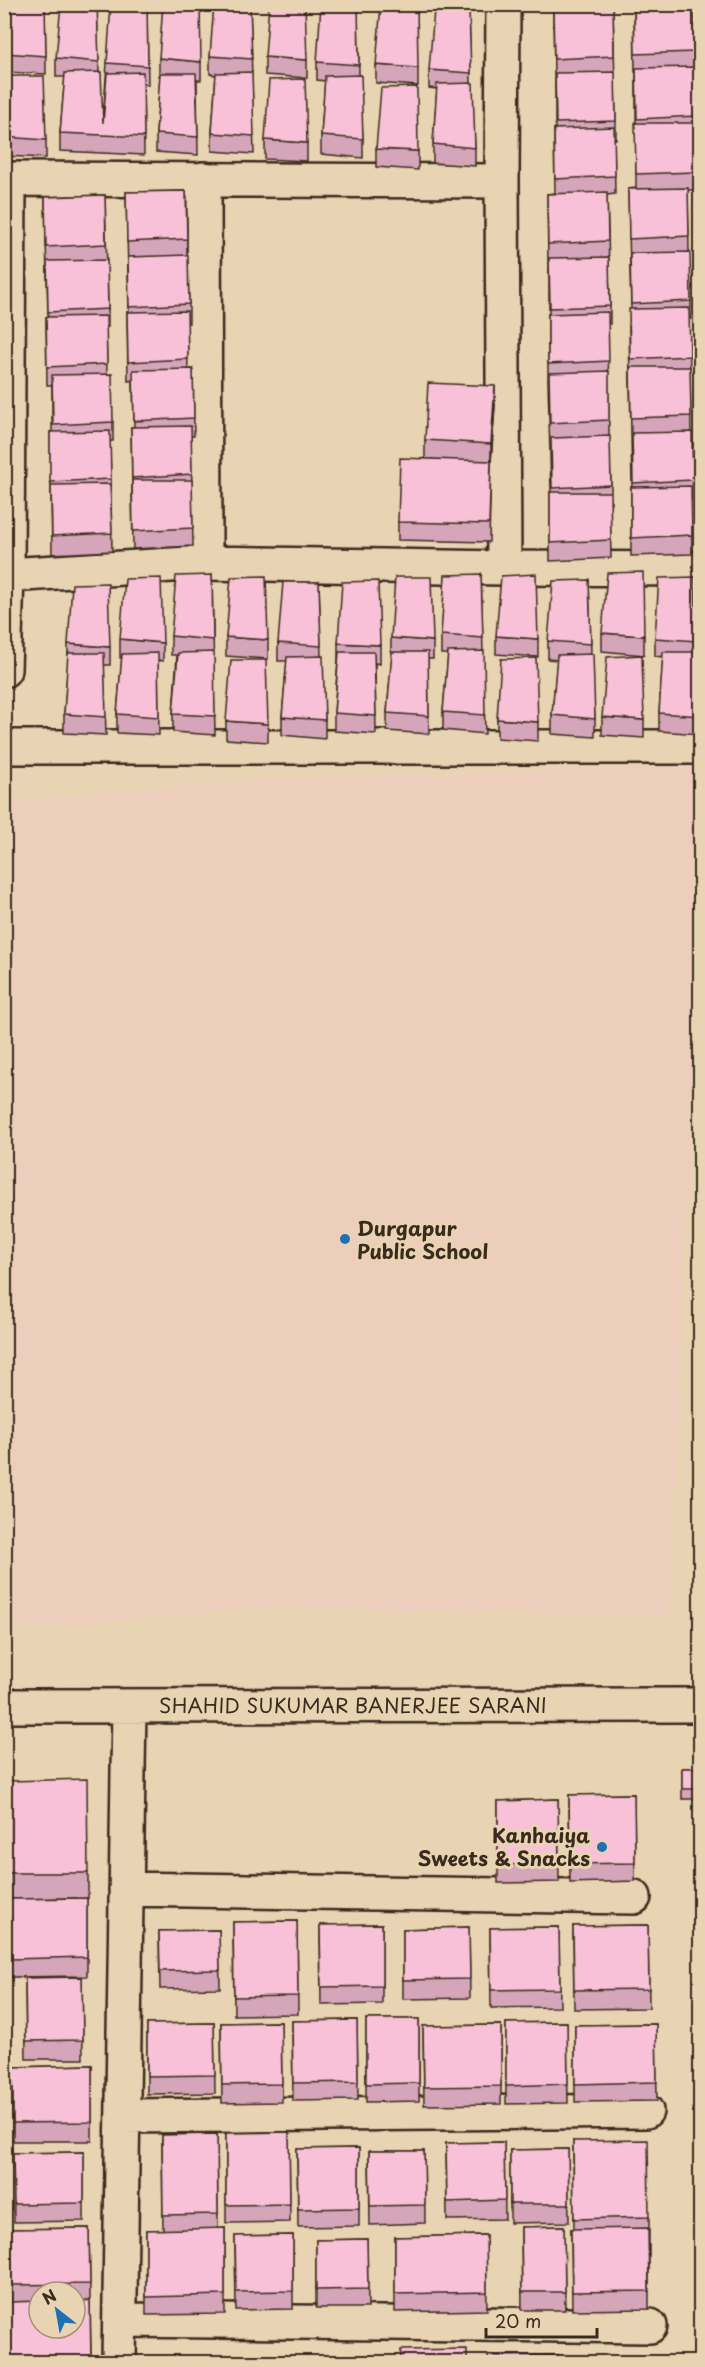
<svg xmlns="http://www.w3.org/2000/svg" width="705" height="2367" viewBox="0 0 705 2367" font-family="'Playpen Sans',sans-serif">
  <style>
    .built { fill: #edcebd }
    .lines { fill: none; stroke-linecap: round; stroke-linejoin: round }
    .minor-casing { stroke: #3b2a1e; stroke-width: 38 }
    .minor { stroke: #e8d4b2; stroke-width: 33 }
    .wall { fill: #d5a6ba; stroke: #3b2a1e; stroke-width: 1.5; fill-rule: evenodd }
    .shaded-wall { fill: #ae8797; stroke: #3b2a1e; stroke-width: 1.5 }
    .building { fill: #f8c1d8; stroke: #3b2a1e; stroke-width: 1.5 }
    .poi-dot { fill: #1f6fb2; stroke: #e8d4b2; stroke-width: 2 }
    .labels { text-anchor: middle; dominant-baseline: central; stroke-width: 6; stroke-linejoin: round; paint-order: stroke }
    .poi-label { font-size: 20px; font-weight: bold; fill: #3b2a1e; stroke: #e8d4b2; text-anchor: start }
    .street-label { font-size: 20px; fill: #3b2a1e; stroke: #e8d4b2 }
  </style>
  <rect width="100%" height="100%" fill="#e8d4b2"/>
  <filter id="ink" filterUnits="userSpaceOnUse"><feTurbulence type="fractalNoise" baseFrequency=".0167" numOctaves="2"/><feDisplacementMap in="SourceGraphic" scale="12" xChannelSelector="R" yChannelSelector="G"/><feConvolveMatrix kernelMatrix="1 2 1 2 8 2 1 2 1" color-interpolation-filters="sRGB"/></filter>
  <g filter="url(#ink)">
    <path class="built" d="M700 765V870L670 1617 275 1607 5 1630V801L243 781Z"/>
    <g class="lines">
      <g class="minor-casing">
        <path id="minor" d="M503 4 502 181 504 568
          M4 179 502 181
          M204 179 205 563
          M7 575 205 563 504 568 700 569
          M4 670 7 575 9 179
          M4 747H700
          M4 1706 700 1705
          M126 1889 634 1897
          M123 2116 646 2111
          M120 2320 650 2326
          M119 2362 129 1706"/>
      </g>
      <use href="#minor" class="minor"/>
    </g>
    <path class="wall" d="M45 4 46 74 4 72V45Z
      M97 4 99 72 103 123 107 63 147 4 148 85 143 84 144 155 60 151V133L65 77H56V58Z
      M250 4 254 154 212 151V133L216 75 210 74V56Z
      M358 4 359 75 363 139V158L321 154V136L325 81 317 80V62Z
      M634 4H694L697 116V134H695L696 190H688L689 252 691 301V319H689L691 432 693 480V499H691L692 554 631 556V487H632L629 327 631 309 628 189 636 188V72H635Z
      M613 7 616 121V139H614L615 194 607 195 610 306V324H608L609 436 611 485V503H610L611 558 550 561V492H551L548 382V314L549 313V262H548L547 194 555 193 554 129H555V77H554L553 9Z
      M469 9 471 83 475 148V166L433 163V144L437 89 429 88V70Z
      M265 57 307 60V78L265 75Z
      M159 58 201 62V80H197L198 155 156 152V134L160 77 159 76Z
      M376 65 418 68V86L376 83Z
      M4 130 46 140V158L4 156Z
      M265 140 307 143V161L265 159Z
      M376 149 418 151V170L376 167Z
      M186 191 187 255 189 304V323H187L188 369H193L194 436H191L193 546 133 549 131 427H134L133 380 128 381 127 312H129L126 192Z
      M105 195 108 309V327L106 328 107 374 113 422V441H110L112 551 52 554 50 432H52V385H47L46 317H48L45 197Z
      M495 405 491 462 489 542 398 540V522L450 460 425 459V440Z
      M481 574 485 734 443 730V712L448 654H441V635Z
      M212 575 215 735 173 732V714L177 655H171V636Z
      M695 577 697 652 700 712V734L659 731V713L663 657 655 656V638Z
      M589 580 591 654 595 719V737L552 734V715L557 660 548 659V641Z
      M319 582 321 656 325 720V739L282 735V717L287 661H278V643Z
      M602 633 644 636V655L602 651Z
      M496 636 538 639V657L496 654Z
      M226 637 268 640V659L226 656Z
      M391 638 433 641V659H428L429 734 387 731V713L392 656H391Z
      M120 639 163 643V661L158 660 159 735 117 733V714L122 658H120Z
      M338 643 380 645V664L375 663 376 734 334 731V713L338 659Z
      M68 644 110 647V665H104L106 735 64 733V714L68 661Z
      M602 717 644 720V738L602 735Z
      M497 719 538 722V741L497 738Z
      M226 721 268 724V742L226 739Z
      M682 1768H700V1799H682Z
      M9 1781 88 1873V1898H87V1976L10 1977 9 1899 77 1898 9 1899Z
      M634 1794 635 1881 570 1883 569 1795Z
      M558 1799 559 1882 498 1883V1801Z
      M297 1921 298 2014 234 2015 233 1922Z
      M382 1924V2004L321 2005 320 1925Z
      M648 1925 649 2008 574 2009 573 1926Z
      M469 1927 470 1998 403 1999V1929Z
      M559 1927 560 2007 491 2008 490 1928Z
      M219 1930 220 1988 160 1989 159 1931Z
      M82 1977 83 2059H26L25 1978Z
      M366 2019H419V2101L366 2102Z
      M357 2020 358 2100 293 2101 292 2021Z
      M281 2022 282 2102 222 2103 221 2023Z
      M567 2022 568 2103 506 2104V2023Z
      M214 2023 215 2093 147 2094V2024Z
      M656 2024 657 2101 575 2102V2025Z
      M501 2025V2104L424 2105 423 2026Z
      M92 2065V2141H13V2067Z
      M289 2132 290 2222 226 2223V2133Z
      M217 2134 218 2229 225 2228V2314L146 2315V2230H163L162 2135Z
      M573 2141 649 2217V2309L572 2310 571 2229H574Z
      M504 2142 505 2219 447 2220 446 2143Z
      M359 2148V2226L298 2227 297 2149Z
      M568 2149 569 2222 510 2223V2150Z
      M369 2151H424L425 2223 370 2225Z
      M84 2152V2221L14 2222 13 2153Z
      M564 2226 565 2310H522L521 2227Z
      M89 2228 91 2362H11L9 2229ZM39 2292H75V2328H39Z
      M293 2235V2309L236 2310 235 2236Z
      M486 2235 487 2310 395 2312V2237Z
      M367 2239 368 2308H316V2240Z"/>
    <path class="shaded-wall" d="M495 386V405L491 462V444Z"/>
    <path class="building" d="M8 4H45L46 56 4 53Z
      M61 4H97L99 62 56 58Z
      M111 4H147L148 66 107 63Z
      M163 4H200L201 62 159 58Z
      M214 4H250L252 59 210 56Z
      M269 4H305L307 60 265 57Z
      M321 4H358L359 65 317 62Z
      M381 4H417L418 68 376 65Z
      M634 4H694L695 52 635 54Z
      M613 7 614 56 554 59 553 9Z
      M469 9 471 73 429 70 434 10Z
      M696 67 697 116 637 119 636 68Z
      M101 72 103 123 107 73 143 72 144 137 60 133 65 73Z
      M252 72 254 136 212 133 216 73Z
      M615 72 616 121 556 123 555 73Z
      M160 73H196L198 137 156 134Z
      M361 75 363 139 321 136 325 76Z
      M8 76H44L46 140 4 137Z
      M305 79 307 143 265 140 269 80Z
      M473 83 475 148 433 144 437 84Z
      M417 87 418 151 376 149 381 88Z
      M635 123H695L696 172 636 174Z
      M614 127 615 176 555 179 554 129Z
      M688 188 689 236 629 239 628 189Z
      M186 191 187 239 127 242 126 192Z
      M607 192 608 241 548 244 547 194Z
      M105 195 106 244 46 247 45 197Z
      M690 252 691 301 631 304 630 253Z
      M188 255 189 304 129 307 128 257Z
      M609 257 610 306 550 308 549 258Z
      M107 260 108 309 48 312 47 261Z
      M689 308 690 356 630 359 629 309Z
      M187 311 188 359 128 362 127 312Z
      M608 312 609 361 548 364V314Z
      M106 316 107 364 47 367 46 317Z
      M630 367H690L691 416 631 418Z
      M193 369 194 418 134 421 133 370Z
      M609 371V420L550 423 549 373Z
      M112 374 113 422 53 425 52 375Z
      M428 383 495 386 491 444 425 440Z
      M191 426 192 474 132 478 131 427Z
      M110 431 111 479 50 482V432Z
      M692 432 693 480 633 483 632 433Z
      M610 436 611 485 552 488 551 438Z
      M400 458 491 461 489 524 398 522Z
      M132 480H192L193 528 133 531Z
      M110 484 112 533 52 536 51 485Z
      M691 486 692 535 631 538V487Z
      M550 492H610L611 540 550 543Z
      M643 572 644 636 602 633 607 573Z
      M481 574 483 638 441 635 445 575Z
      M536 574 538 639 496 636 501 576Z
      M212 575 213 640 171 636 176 576Z
      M266 576 268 640 226 637 231 577Z
      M395 577H431L433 641 391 638Z
      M695 577 697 641 655 638 659 578Z
      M161 578 163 643 120 639 125 579Z
      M589 580 591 644 548 641 553 581Z
      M378 581 380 645 338 643 342 582Z
      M283 582H319L321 646 278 643Z
      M108 583 110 647 68 644 72 584Z
      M484 651 485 715 443 712 448 652Z
      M214 652 215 716 173 714 178 653Z
      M339 652H374L376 716 334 713Z
      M392 652H428L429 716 387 713Z
      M663 652H699L700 716 659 713Z
      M68 653H104L106 717 64 714Z
      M158 653 159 717 117 714 122 654Z
      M593 654 595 719 552 715 557 655Z
      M642 655 644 720 602 717 607 657Z
      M323 656 325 720 282 717 287 657Z
      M536 658 538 722 497 719 501 659Z
      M231 660H266L268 724 226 721Z
      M682 1768H700V1789H682Z
      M87 1779 88 1873H9V1781Z
      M634 1794 635 1863 570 1864 569 1795Z
      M558 1799 559 1864 498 1865V1801Z
      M87 1898V1957L10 1959 9 1899Z
      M297 1921 298 1996 234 1997 233 1922Z
      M382 1924V1986L321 1987 320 1925Z
      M648 1925 649 1989 574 1990 573 1926Z
      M469 1927 470 1979 403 1980V1929Z
      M559 1927 560 1989 491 1990 490 1928Z
      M219 1930 220 1970 160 1971 159 1931Z
      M82 1977 83 2040 26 2041 25 1978Z
      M366 2019H419V2083L366 2084Z
      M357 2020 358 2082 293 2083 292 2021Z
      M281 2022 282 2084 222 2085 221 2023Z
      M567 2022 568 2084 506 2086V2023Z
      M214 2023 215 2075 147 2076V2024Z
      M656 2024 657 2082 575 2084V2025Z
      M501 2025V2086L424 2087 423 2026Z
      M92 2065V2122L13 2123V2067Z
      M289 2132 290 2204 226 2205V2133Z
      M217 2134 218 2214 163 2215 162 2135Z
      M648 2140 649 2217 574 2219 573 2141Z
      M504 2142 505 2200 447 2202 446 2143Z
      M359 2148V2208L298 2209 297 2149Z
      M568 2149 569 2204H510V2150Z
      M369 2151H424L425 2205 370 2206Z
      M84 2152V2203L14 2204 13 2153Z
      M564 2226 565 2292H522L521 2227Z
      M89 2228 90 2284 10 2285 9 2229Z
      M225 2228V2295L146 2297V2230Z
      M648 2228 649 2291 572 2292 571 2229Z
      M293 2235V2291L236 2292 235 2236Z
      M486 2235 487 2292 395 2294V2237Z
      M367 2239 368 2289 316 2290V2240Z
      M39 2301V2328H75V2301H90L91 2362H11L10 2302Z
      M467 2349V2362H401V2350Z
      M559 2355V2362H488V2356Z
      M655 2356V2362H575V2358Z"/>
  </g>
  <g class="poi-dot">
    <circle cx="345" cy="1239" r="6"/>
    <circle cx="602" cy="1847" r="6"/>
  </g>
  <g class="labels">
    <g class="poi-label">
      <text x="357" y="1228">Durgapur<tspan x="357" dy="23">Public School</tspan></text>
      <text x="590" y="1835" text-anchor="end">Kanhaiya<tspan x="590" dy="23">Sweets &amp; Snacks</tspan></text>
    </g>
    <g class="street-label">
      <text x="353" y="1705">SHAHID SUKUMAR BANERJEE SARANI</text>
    </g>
  </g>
  <rect width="705" height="2367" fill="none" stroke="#e8d4b2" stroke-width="24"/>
  <rect x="12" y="12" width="681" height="2343" fill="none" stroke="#3b2a1e" stroke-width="2" filter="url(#ink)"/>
  <g transform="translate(57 2310) rotate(329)"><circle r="28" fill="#e8d4b2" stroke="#a39077" stroke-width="1.5"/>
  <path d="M0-4.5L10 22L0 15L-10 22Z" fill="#1f6fb2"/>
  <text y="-9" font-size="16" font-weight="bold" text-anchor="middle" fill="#3b2a1e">N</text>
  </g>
  <path d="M486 2328v9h111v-9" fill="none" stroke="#3b2a1e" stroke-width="3"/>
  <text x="495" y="2328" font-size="18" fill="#3b2a1e" stroke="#e8d4b2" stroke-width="4.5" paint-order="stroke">20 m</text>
</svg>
